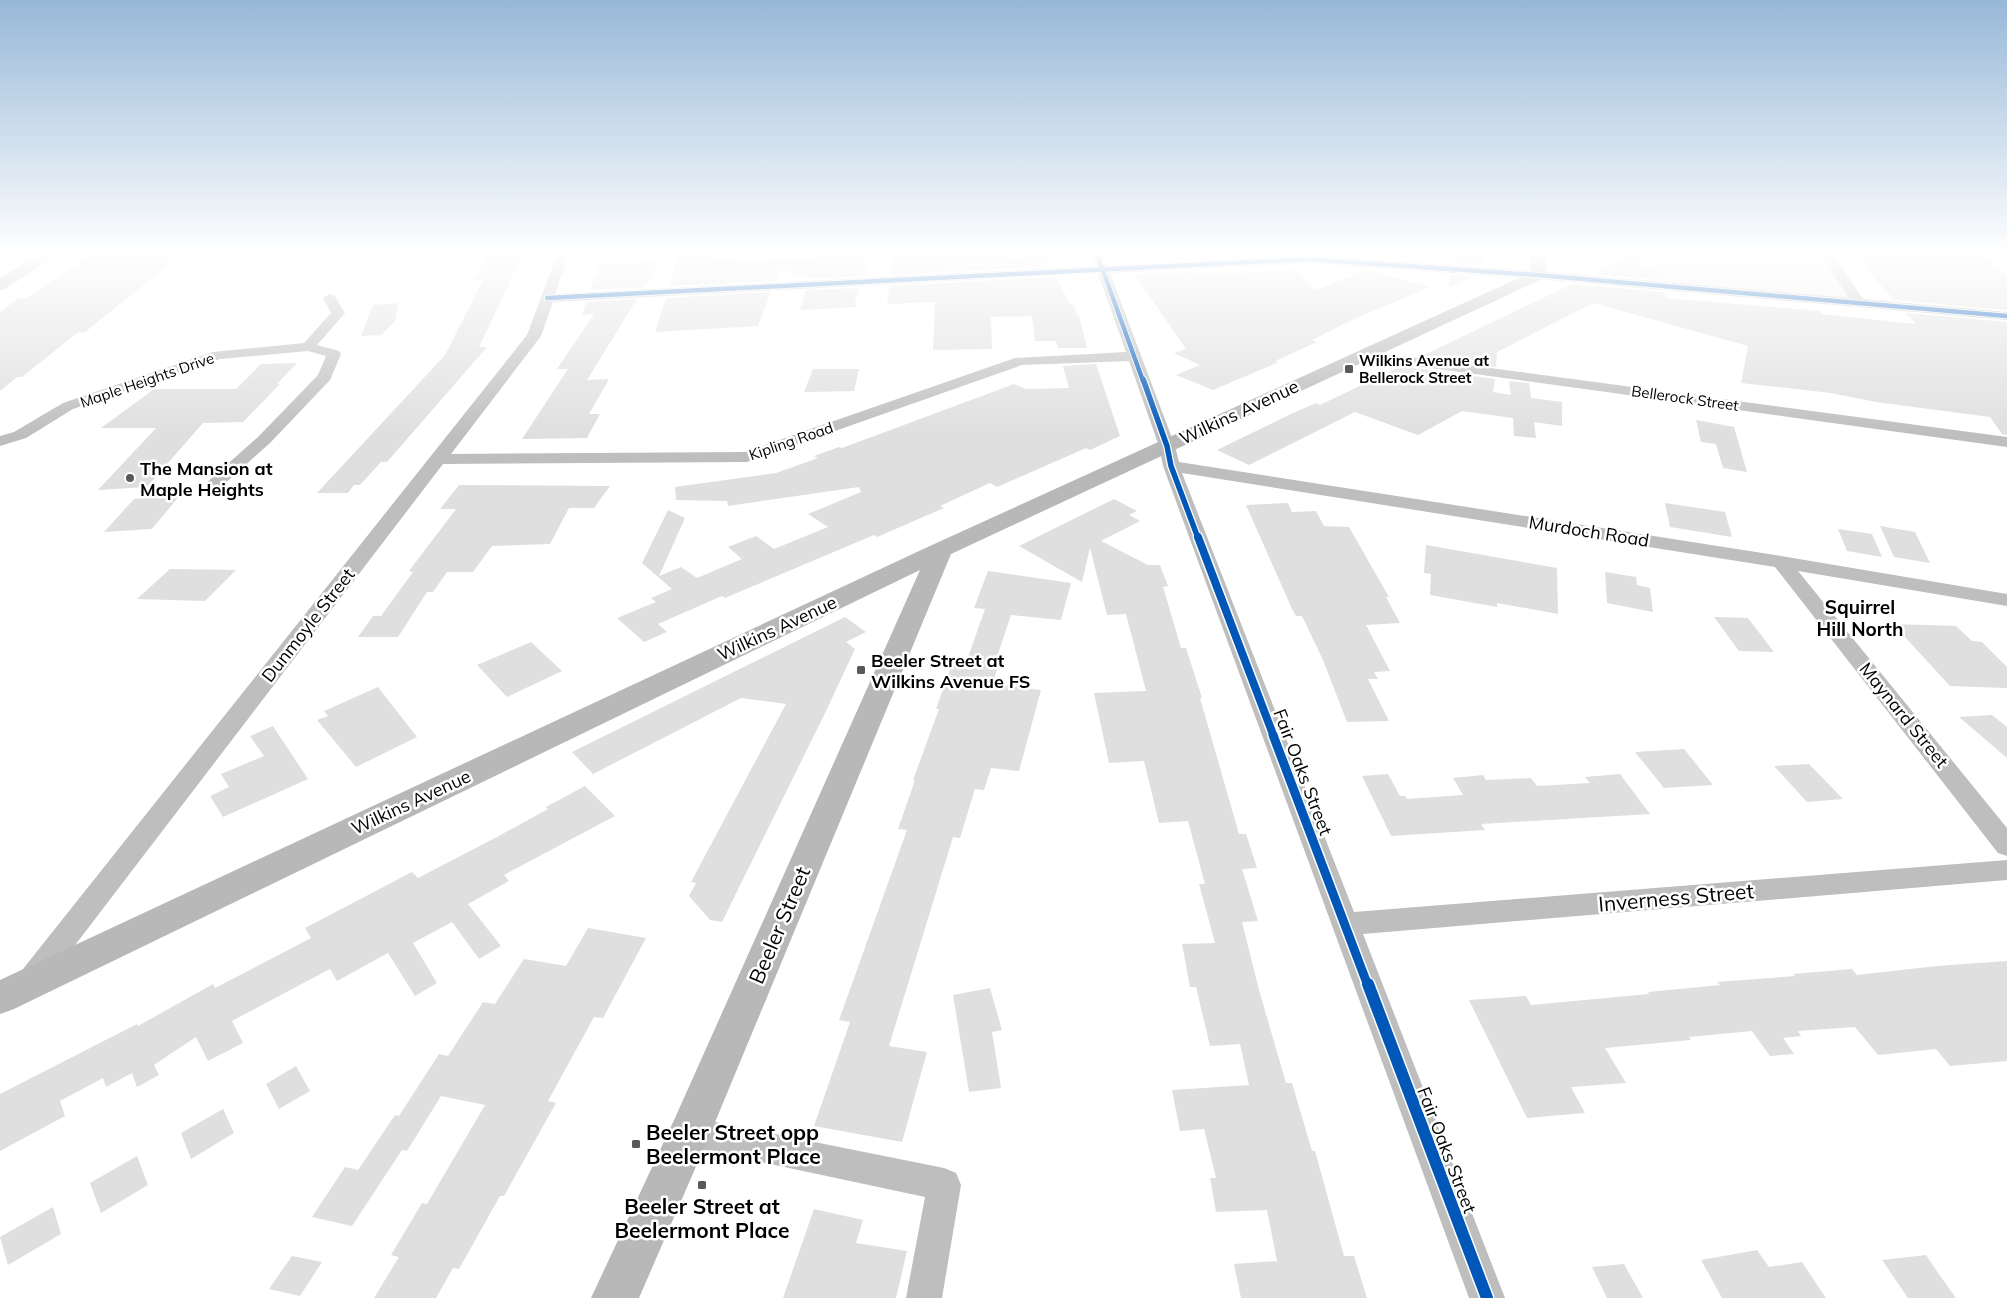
<svg xmlns="http://www.w3.org/2000/svg" width="2007" height="1298" viewBox="0 0 2007 1298" font-family="Mulish,sans-serif">
  <style>
    .green { fill: #ececec }
    .building { fill: #dfdfdf }
    .lines { fill: none; stroke-linecap: round; stroke-linejoin: round }
    .highway-casing { stroke: #dbdbdb; stroke-width: 1 }
    .street { fill: #bebebe; fill-rule: evenodd }
    .secondary { fill: #b8b8b8; fill-rule: evenodd }
    .highway { fill: #bebebe; fill-rule: evenodd }
    .cycleway-far4-casing { stroke: #fff; stroke-width: 6 }
    .cycleway-far3-casing { stroke: #fff; stroke-width: 8 }
    .cycleway-far2-casing { stroke: #fff; stroke-width: 11 }
    .cycleway-far1-casing { stroke: #fff; stroke-width: 12 }
    .cycleway-casing { stroke: #fff; stroke-width: 15 }
    .cycleway-far4 { stroke: #0057b8; stroke-width: 4.5 }
    .cycleway-far3 { stroke: #0057b8; stroke-width: 5.5 }
    .cycleway-far2 { stroke: #0057b8; stroke-width: 8 }
    .cycleway-far1 { stroke: #0057b8; stroke-width: 9 }
    .cycleway { stroke: #0057b8; stroke-width: 12 }
    .poi-dot { fill: #595959; stroke: #fff; stroke-width: 2 }
    .labels { text-anchor: middle; dominant-baseline: central; stroke-width: 5; stroke-linejoin: round; paint-order: stroke }
    .far-poi-label { font-size: 15px; font-weight: bold; fill: #000; stroke: #fff; text-anchor: start }
    .far-street-label { font-size: 15px; fill: #000; stroke: #fff }
    .street-label { font-size: 18px; fill: #000; stroke: #fff }
    .poi-label { font-size: 18px; font-weight: bold; fill: #000; stroke: #fff; text-anchor: start }
    .neighbourhood-label { font-size: 19px; font-weight: bold; fill: #000; stroke: #fff }
    .near-street-label { font-size: 21px; fill: #000; stroke: #fff }
    .near-poi-label { font-size: 21px; font-weight: bold; fill: #000; stroke: #fff; text-anchor: start }
  </style>
  <rect width="100%" height="100%" fill="#fff"/>
  <path class="green" d="M1652 254H1827L1859 304 1659 286 1658 281 1660 280Z"/>
  <path class="building" d="M91 254H182L85 332 77 333 22 377H17L0 391V312L19 298H27Z
    M488 254H523L479 347H487L387 462H381L360 485H354L348 493H317L445 355 483 280H474Z
    M679 254H715L714 259 736 258V261L872 255 864 276 810 279 780 269 776 281 669 286Z
    M894 254H1006L1007 258 1046 256 1051 266 891 275Z
    M1454 254H1484L1483 265 1452 263Z
    M1632 254H1638L1642 268 1656 269 1660 280 1593 274Z
    M1853 254H1984L2007 275V310L1894 300Z
    M662 261 645 287 590 290 600 264Z
    M1295 270 1315 290 1368 270 1430 287 1347 322H1348L1312 340 1317 342 1275 361 1279 362 1213 390 1176 375 1200 365 1174 353 1186 349 1135 275 1193 272 1196 275Z
    M1450 275 1475 276 1448 288Z
    M1056 277 1070 304H1072L1080 319 1087 348H1058L1056 341H1035L1032 316 991 317 992 349 933 350 935 302 887 304 890 286Z
    M1572 284 1664 292 1666 298 1820 311 1822 314 1916 324 1906 313 2007 322V435L2002 434 1990 417 1876 402 1831 393 1741 383 1748 346 1593 303 1497 352 1496 367 1420 357Z
    M860 288 855 302 856 307 800 310 806 290Z
    M771 292 758 326 655 332 666 298Z
    M637 299 587 380 609 379 589 414H600L587 438 522 439 568 369H557L594 314 582 315 586 302Z
    M398 303 395 321 381 335 361 336 373 305Z
    M297 363 277 384H280L243 422 203 423 147 487 98 490 156 428H101L154 389H236L261 364Z
    M1096 364 1120 436 1090 450 1086 448 997 487 990 483 940 506 944 508 877 537 874 535 725 598 722 596 658 624 667 632 644 642 617 618 656 602 651 598 672 589 642 563 668 510 685 518 659 576 681 567 697 578 742 559 728 547 756 536 774 549 828 527 808 514 861 492 859 487 728 506 727 501 676 500 675 487 776 473 818 458 814 456 839 447 842 448 1014 384 1026 389 1069 388 1063 366Z
    M1401 366 1495 379 1493 392 1511 395 1509 381 1529 383 1531 398 1562 402V426L1534 422 1536 438 1514 436 1513 418 1462 411 1418 435 1355 412 1249 465 1217 450 1291 414 1316 403 1320 405Z
    M813 369H859L854 391 804 392Z
    M1696 420 1734 427 1747 472 1723 468 1716 444 1701 442Z
    M459 485 610 486 594 508H569L550 544 492 546 473 572H447L433 592H427L398 637H358L373 616H381L413 572 409 571 456 509H440Z
    M181 494 152 529 104 532 134 499Z
    M1114 499 1137 511 1129 515 1140 521 1101 541 1148 565H1160L1168 586 1163 587 1181 648H1186L1202 698H1200L1239 834H1246L1257 868 1242 869 1258 921 1242 922 1259 990 1286 1083H1292L1312 1151H1315L1344 1256H1354L1367 1298H1241L1234 1264 1277 1261 1267 1210 1216 1212 1210 1178H1216L1204 1129 1180 1131 1172 1090 1249 1085 1240 1044 1210 1046 1196 987H1190L1182 944 1215 943 1199 884H1205L1188 821 1159 823 1144 761 1109 763 1094 693 1146 691 1126 614 1107 615 1090 548 1082 582 1019 546Z
    M1288 503 1292 512 1316 511 1324 526 1349 527 1389 597H1386L1400 623 1366 625 1390 671 1374 672 1378 679H1368L1389 721 1347 722 1323 660 1302 616H1296L1292 609 1246 505Z
    M1665 503 1725 512 1732 537 1670 527Z
    M1880 526 1915 532 1930 563 1894 557Z
    M1838 529 1872 534 1882 557 1847 551Z
    M1426 545 1557 568 1558 614 1497 603V607L1430 595 1431 574 1424 573Z
    M170 569 236 570 205 601 137 599Z
    M988 571 1071 583 1061 620 1011 615 995 663 999 664 992 684 1041 690 1019 771 991 768 984 790 975 789 960 838 953 837 889 1046 927 1052 902 1142 814 1126 850 1022 839 1020 907 830 898 829 915 780H913L939 709H936L954 658 967 660 985 609 974 608Z
    M1605 572 1636 577 1637 585 1650 588 1653 612 1607 603Z
    M845 617 866 632 846 642 855 649 827 709 722 922 710 920 689 896 696 883 691 882 786 704 741 698 593 774 572 752Z
    M1714 617 1748 618 1774 652 1739 651Z
    M1893 624 1956 626 1972 641 1982 642 2007 667V688L1950 686Z
    M531 642 562 671 507 697 477 665Z
    M378 687 417 737 356 767 317 720 328 716 324 711Z
    M1992 715 2007 727V758L1959 717Z
    M273 726 308 779 223 817 210 796 229 787 221 774 264 756 250 736Z
    M1684 749 1713 785 1664 788 1635 752Z
    M1809 764 1843 799 1807 802 1774 766Z
    M1388 774 1400 796H1405L1407 799 1463 795 1453 778 1483 775 1486 780 1531 778 1537 786 1590 783 1585 777 1620 774 1650 814 1481 824 1485 830 1391 836 1362 776Z
    M585 786 615 816 504 875 509 881 468 904 501 946 479 959 452 922 413 943 437 983 415 996 388 953 337 981 330 969 232 1021 243 1043 208 1061 196 1037 154 1065 159 1075 137 1087 132 1073 106 1087 103 1078 60 1101 65 1116 0 1151V1094L137 1024 138 1026 213 984 215 988 311 938 305 928 412 872 418 878 497 837 548 809 546 807Z
    M588 928 646 938 603 1018 594 1017 548 1101 556 1103 504 1196H500L459 1269 453 1268 436 1298H374L399 1257 391 1255 422 1203 427 1204 485 1105 441 1096 407 1151 402 1150 352 1226 312 1217 345 1167 358 1170 395 1115 399 1116 439 1054 448 1056 483 1002 495 1004 524 959 566 966Z
    M2007 961V1061L1950 1066 1936 1049 1878 1055 1855 1027 1798 1031 1801 1036 1783 1038 1794 1054 1770 1056 1752 1031 1689 1037 1691 1040 1605 1048 1626 1083 1571 1087 1585 1113 1527 1118 1469 1000 1526 996 1531 1005 1649 994 1648 992 1720 985 1717 982 1795 976 1793 974 1852 969 1857 975 1937 966Z
    M990 988 1002 1030 992 1032 1001 1088 969 1092 953 995Z
    M296 1066 310 1091 279 1109 266 1084Z
    M223 1109 234 1133 191 1159 181 1133Z
    M137 1156 148 1185 101 1213 90 1183Z
    M53 1207 61 1234 8 1265 0 1237Z
    M814 1209 863 1220 856 1243 907 1251 896 1298H783Z
    M1757 1250 1769 1267 1802 1262 1826 1298H1722L1701 1260Z
    M1926 1255 1936 1270 1956 1298H1908L1882 1260Z
    M292 1256 322 1262 300 1296 269 1289Z
    M1624 1264 1643 1298H1607L1592 1267Z"/>
  <g class="lines">
    <g class="highway-casing">
      <path id="highway" d="M40 254H58L6 288 0 290V278Z"/>
    </g>
    <path class="street" d="M557 254H569L555 294 1095 266 1091 254H1103L1107 266 1307 255 1538 271 1849 298 1821 254H1833L1863 299 2007 312V320L1538 279 1307 263 1110 273 1175 446 1179 462 1781 556 2007 594V606L1798 571 2007 828V856L1998 853 1775 567 1182 473 1354 912 2007 860V880L1363 934 1505 1298H1469L1163 466 1159 446 1129 361 1022 365 747 462 443 464 43 987 33 990 23 987 18 978 23 969 527 335ZM1098 273 1126 352 1015 358 745 452 451 454 541 336 553 302Z
      M329 294 334 295 345 313 317 345 339 351 341 354 330 380 270 443 221 487 215 488 209 487 206 483 258 437 318 375 326 356 308 351 220 359 73 409 26 438 0 446V436L14 432 63 403 213 352 304 343 331 313 323 298Z
      M1363 351 2007 437V447L1358 358 1356 355 1358 352Z
      M690 1117 944 1168 956 1173 961 1185 942 1298H906L925 1197 690 1147 678 1143 674 1132 678 1121Z"/>
    <path class="secondary" d="M1531 254H1547L1546 275 1544 278 951 554 711 1132 639 1298H591L675 1118 920 570 14 1009 0 1014V980L932 545 1530 273Z"/>
    <use href="#highway" class="highway"/>
    <g class="cycleway-far4-casing">
      <path id="cycleway-far4" d="M1097 254 1143 381
        M547 298 1307 259 1538 275 2007 316"/>
    </g>
    <g class="cycleway-far3-casing">
      <path id="cycleway-far3" d="M1143 379 1167 446 1171 466 1198 538"/>
    </g>
    <g class="cycleway-far2-casing">
      <path id="cycleway-far2" d="M1198 537 1274 737"/>
    </g>
    <g class="cycleway-far1-casing">
      <path id="cycleway-far1" d="M1273 735 1368 986"/>
    </g>
    <g class="cycleway-casing">
      <path id="cycleway" d="M1368 984 1487 1298"/>
    </g>
    <use href="#cycleway-far4" class="cycleway-far4"/>
    <use href="#cycleway-far3" class="cycleway-far3"/>
    <use href="#cycleway-far2" class="cycleway-far2"/>
    <use href="#cycleway-far1" class="cycleway-far1"/>
    <use href="#cycleway" class="cycleway"/>
  </g>
  <linearGradient id="sky" x2="0" y2="1"><stop stop-color="#97b8d8"/><stop offset="0.58" stop-color="#fff"/><stop offset="1" stop-color="#fff" stop-opacity="0"/></linearGradient>
  <rect width="2007" height="436" fill="url(#sky)"/>
  <g class="poi-dot">
    <rect x="1344" y="364" width="10" height="10" rx="2.5"/>
    <circle cx="130" cy="478" r="5"/>
    <rect x="856" y="665" width="10" height="10" rx="2.5"/>
    <rect x="631" y="1139" width="10" height="10" rx="2.5"/>
    <rect x="697" y="1180" width="10" height="10" rx="2.5"/>
  </g>
  <g class="labels">
    <g class="far-poi-label">
      <text x="1359" y="360">Wilkins Avenue at<tspan x="1359" dy="17">Bellerock Street</tspan></text>
    </g>
    <g class="far-street-label">
      <text transform="translate(147 380) rotate(-19)">Maple Heights Drive</text>
      <text transform="translate(1685 398) rotate(8)">Bellerock Street</text>
      <text transform="translate(791 441) rotate(-19)">Kipling Road</text>
    </g>
    <g class="street-label">
      <text transform="translate(1239 412) rotate(-25)">Wilkins Avenue</text>
      <text transform="translate(1589 531) rotate(9)">Murdoch Road</text>
      <text transform="translate(308 625) rotate(-52)">Dunmoyle Street</text>
      <text transform="translate(777 628) rotate(-25)">Wilkins Avenue</text>
      <text transform="translate(1904 715) rotate(51)">Maynard Street</text>
      <text transform="translate(1303 772) rotate(69)">Fair Oaks Street</text>
      <text transform="translate(411 802) rotate(-25)">Wilkins Avenue</text>
      <text transform="translate(1447 1150) rotate(69)">Fair Oaks Street</text>
    </g>
    <g class="poi-label">
      <text x="140" y="468">The Mansion at<tspan x="140" dy="21">Maple Heights</tspan></text>
      <text x="871" y="660">Beeler Street at<tspan x="871" dy="21">Wilkins Avenue FS</tspan></text>
    </g>
    <g class="neighbourhood-label">
      <text x="1860" y="607">Squirrel<tspan x="1860" dy="22">Hill North</tspan></text>
    </g>
    <g class="near-street-label">
      <text transform="translate(1676 897) rotate(-5)">Inverness Street</text>
      <text transform="translate(779 925) rotate(-67)">Beeler Street</text>
    </g>
    <g class="near-poi-label">
      <text x="646" y="1132">Beeler Street opp<tspan x="646" dy="24">Beelermont Place</tspan></text>
      <text x="702" y="1206" text-anchor="middle">Beeler Street at<tspan x="702" dy="24">Beelermont Place</tspan></text>
    </g>
  </g>
</svg>
